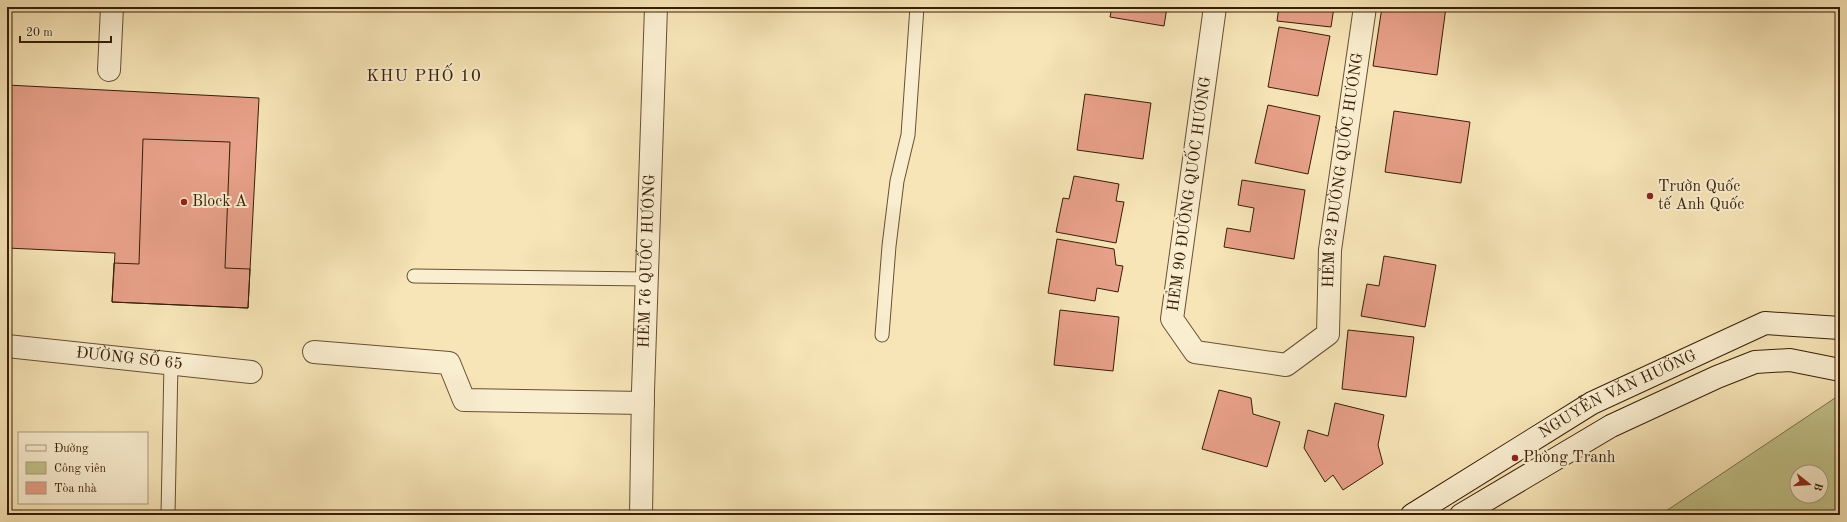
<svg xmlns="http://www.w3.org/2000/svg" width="1847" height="522" viewBox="0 0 1847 522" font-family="'Old Standard TT',serif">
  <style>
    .green { fill: #c2c38a; stroke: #7d7048; fill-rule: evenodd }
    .building { fill: #e7a089; stroke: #381e07 }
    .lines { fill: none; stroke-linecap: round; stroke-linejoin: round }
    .service-casing { stroke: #685033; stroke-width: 15 }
    .minor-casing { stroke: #685033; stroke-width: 24 }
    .secondary-casing { stroke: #381e07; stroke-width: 24 }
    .service { stroke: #faeed0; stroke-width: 13 }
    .minor { stroke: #faeed0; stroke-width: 22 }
    .secondary { stroke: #faeed0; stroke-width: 22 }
    .poi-dot { fill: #8f2418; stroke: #faeed0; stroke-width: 1.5 }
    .labels { text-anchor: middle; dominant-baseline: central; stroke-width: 4; stroke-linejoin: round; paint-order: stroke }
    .street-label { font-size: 16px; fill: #381e07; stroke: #faeed0 }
    .poi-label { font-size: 16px; fill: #381e07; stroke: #faeed0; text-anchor: start }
    .neighbourhood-label { font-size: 17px; letter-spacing: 1px; fill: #381e07; stroke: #faeed0 }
  </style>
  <rect width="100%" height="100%" fill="#f7e5b7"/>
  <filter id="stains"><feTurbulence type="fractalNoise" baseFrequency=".005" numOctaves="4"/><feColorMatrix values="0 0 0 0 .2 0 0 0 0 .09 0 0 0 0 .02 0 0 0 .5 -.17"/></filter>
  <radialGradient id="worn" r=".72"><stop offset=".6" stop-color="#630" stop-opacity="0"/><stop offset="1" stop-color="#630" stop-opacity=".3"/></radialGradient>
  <path class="green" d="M1835 398 1840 406V515H1660ZM1797 472H1821V496H1797Z"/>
  <path class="building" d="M1112 7H1167L1164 26 1110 17Z
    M1279 7H1334L1331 27 1277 21Z
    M1382 7H1446L1437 75 1373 66Z
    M1279 27 1330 36 1318 96 1268 87Z
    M7 85 259 98 248 308 112 302 115 253 7 248Z
    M1085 94 1151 103 1143 159 1077 150Z
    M1268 105 1320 116 1308 174 1255 163Z
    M1394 111 1470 122 1461 183 1385 172Z
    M143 139 230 142 225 268 250 269 248 308 112 302 114 263 139 264Z
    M1074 176 1119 184 1116 201 1124 202 1116 243 1056 232 1063 198 1069 199Z
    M1242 180 1305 190 1294 259 1224 247 1227 228 1250 232 1254 208 1238 205Z
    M1057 239 1114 249 1116 265 1123 266 1118 292 1097 288 1095 301 1048 293Z
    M1384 256 1436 265 1425 327 1361 316 1367 284 1379 286Z
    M1060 310 1119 317 1113 371 1054 365Z
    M1348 330 1414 337 1406 397 1342 389Z
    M1219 390 1251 398 1253 414 1280 422 1267 467 1202 449Z
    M1335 403 1384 415 1378 445 1383 464 1343 490 1333 475 1325 482 1304 448 1308 430 1328 436Z"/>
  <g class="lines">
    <g class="service-casing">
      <path id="service" d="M414 276 647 279
        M882 335 889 246 897 181 908 135 917 7
        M168 515 171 363"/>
    </g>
    <g class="minor-casing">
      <g id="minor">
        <path id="s1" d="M1215 7 1172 319 1195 352 1286 365 1328 334 1330 250 1365 7"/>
        <path d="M109 70 112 7"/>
        <path id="s2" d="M7 346 251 372"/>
        <path d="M314 352 449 363 464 400 643 403"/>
        <path id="s3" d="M641 515 643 391 656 7"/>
      </g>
    </g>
    <g class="secondary-casing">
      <g id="secondary">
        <path id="s4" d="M1412 515 1592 403 1765 323 1840 328"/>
        <path d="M1461 515 1611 426 1717 377 1755 362 1790 360 1840 370"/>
      </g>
    </g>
    <use href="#service" class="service"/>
    <use href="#minor" class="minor"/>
    <use href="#secondary" class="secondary"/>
  </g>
  <g class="poi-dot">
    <circle cx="1650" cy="196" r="4"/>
    <circle cx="184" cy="202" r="4"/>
    <circle cx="1515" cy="458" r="4"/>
  </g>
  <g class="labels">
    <g class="street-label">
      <text stroke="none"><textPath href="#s1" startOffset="664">HẺM 92 ĐƯỜNG QUỐC HƯƠNG</textPath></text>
      <text transform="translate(1190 194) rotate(-82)">HẺM 90 ĐƯỜNG QUỐC HƯƠNG</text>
      <text stroke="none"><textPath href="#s3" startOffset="254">HẺM 76 QUỐC HƯƠNG</textPath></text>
      <text stroke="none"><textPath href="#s2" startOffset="123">ĐƯỜNG SỐ 65</textPath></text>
      <text stroke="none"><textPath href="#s4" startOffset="239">NGUYỄN VĂN HƯỞNG</textPath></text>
    </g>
    <g class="poi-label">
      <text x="1658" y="187">Trườn Quốc<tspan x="1658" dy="18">tế Anh Quốc</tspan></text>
      <text x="192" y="202">Block A</text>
      <text x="1523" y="458">Phòng Tranh</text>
    </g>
    <g class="neighbourhood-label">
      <text x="424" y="76">KHU PHỐ 10</text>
    </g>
  </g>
  <rect width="1847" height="522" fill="none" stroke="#f7e5b7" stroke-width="24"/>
  <rect x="8" y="8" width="1831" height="506" fill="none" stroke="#381e07" stroke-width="2"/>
  <rect x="12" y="12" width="1823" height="498" fill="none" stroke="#381e07"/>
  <rect x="18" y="432" width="130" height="72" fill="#faeed0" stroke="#ac9b80"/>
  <rect x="26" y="445" width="20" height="6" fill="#faeed0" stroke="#ac9b80"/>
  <text x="54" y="452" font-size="12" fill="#381e07">Đường</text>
  <rect x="26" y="462" width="20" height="12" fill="#c2c38a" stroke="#ac9b80"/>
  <text x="54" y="472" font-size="12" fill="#381e07">Công viên</text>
  <rect x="26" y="482" width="20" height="12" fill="#e7a089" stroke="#ac9b80"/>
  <text x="54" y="492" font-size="12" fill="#381e07">Tòa nhà</text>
  <g transform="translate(1809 484) rotate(107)"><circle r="19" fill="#faeed0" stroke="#ac9b80"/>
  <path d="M0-3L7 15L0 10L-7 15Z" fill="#8f2418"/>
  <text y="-6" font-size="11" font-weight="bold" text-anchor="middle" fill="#381e07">B</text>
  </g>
  <path d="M20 36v6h91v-6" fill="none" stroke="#381e07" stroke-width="2"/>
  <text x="26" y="36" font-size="12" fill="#381e07" stroke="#faeed0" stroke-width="3" paint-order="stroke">20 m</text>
  <rect width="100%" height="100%" filter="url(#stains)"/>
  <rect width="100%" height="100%" fill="url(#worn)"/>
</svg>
